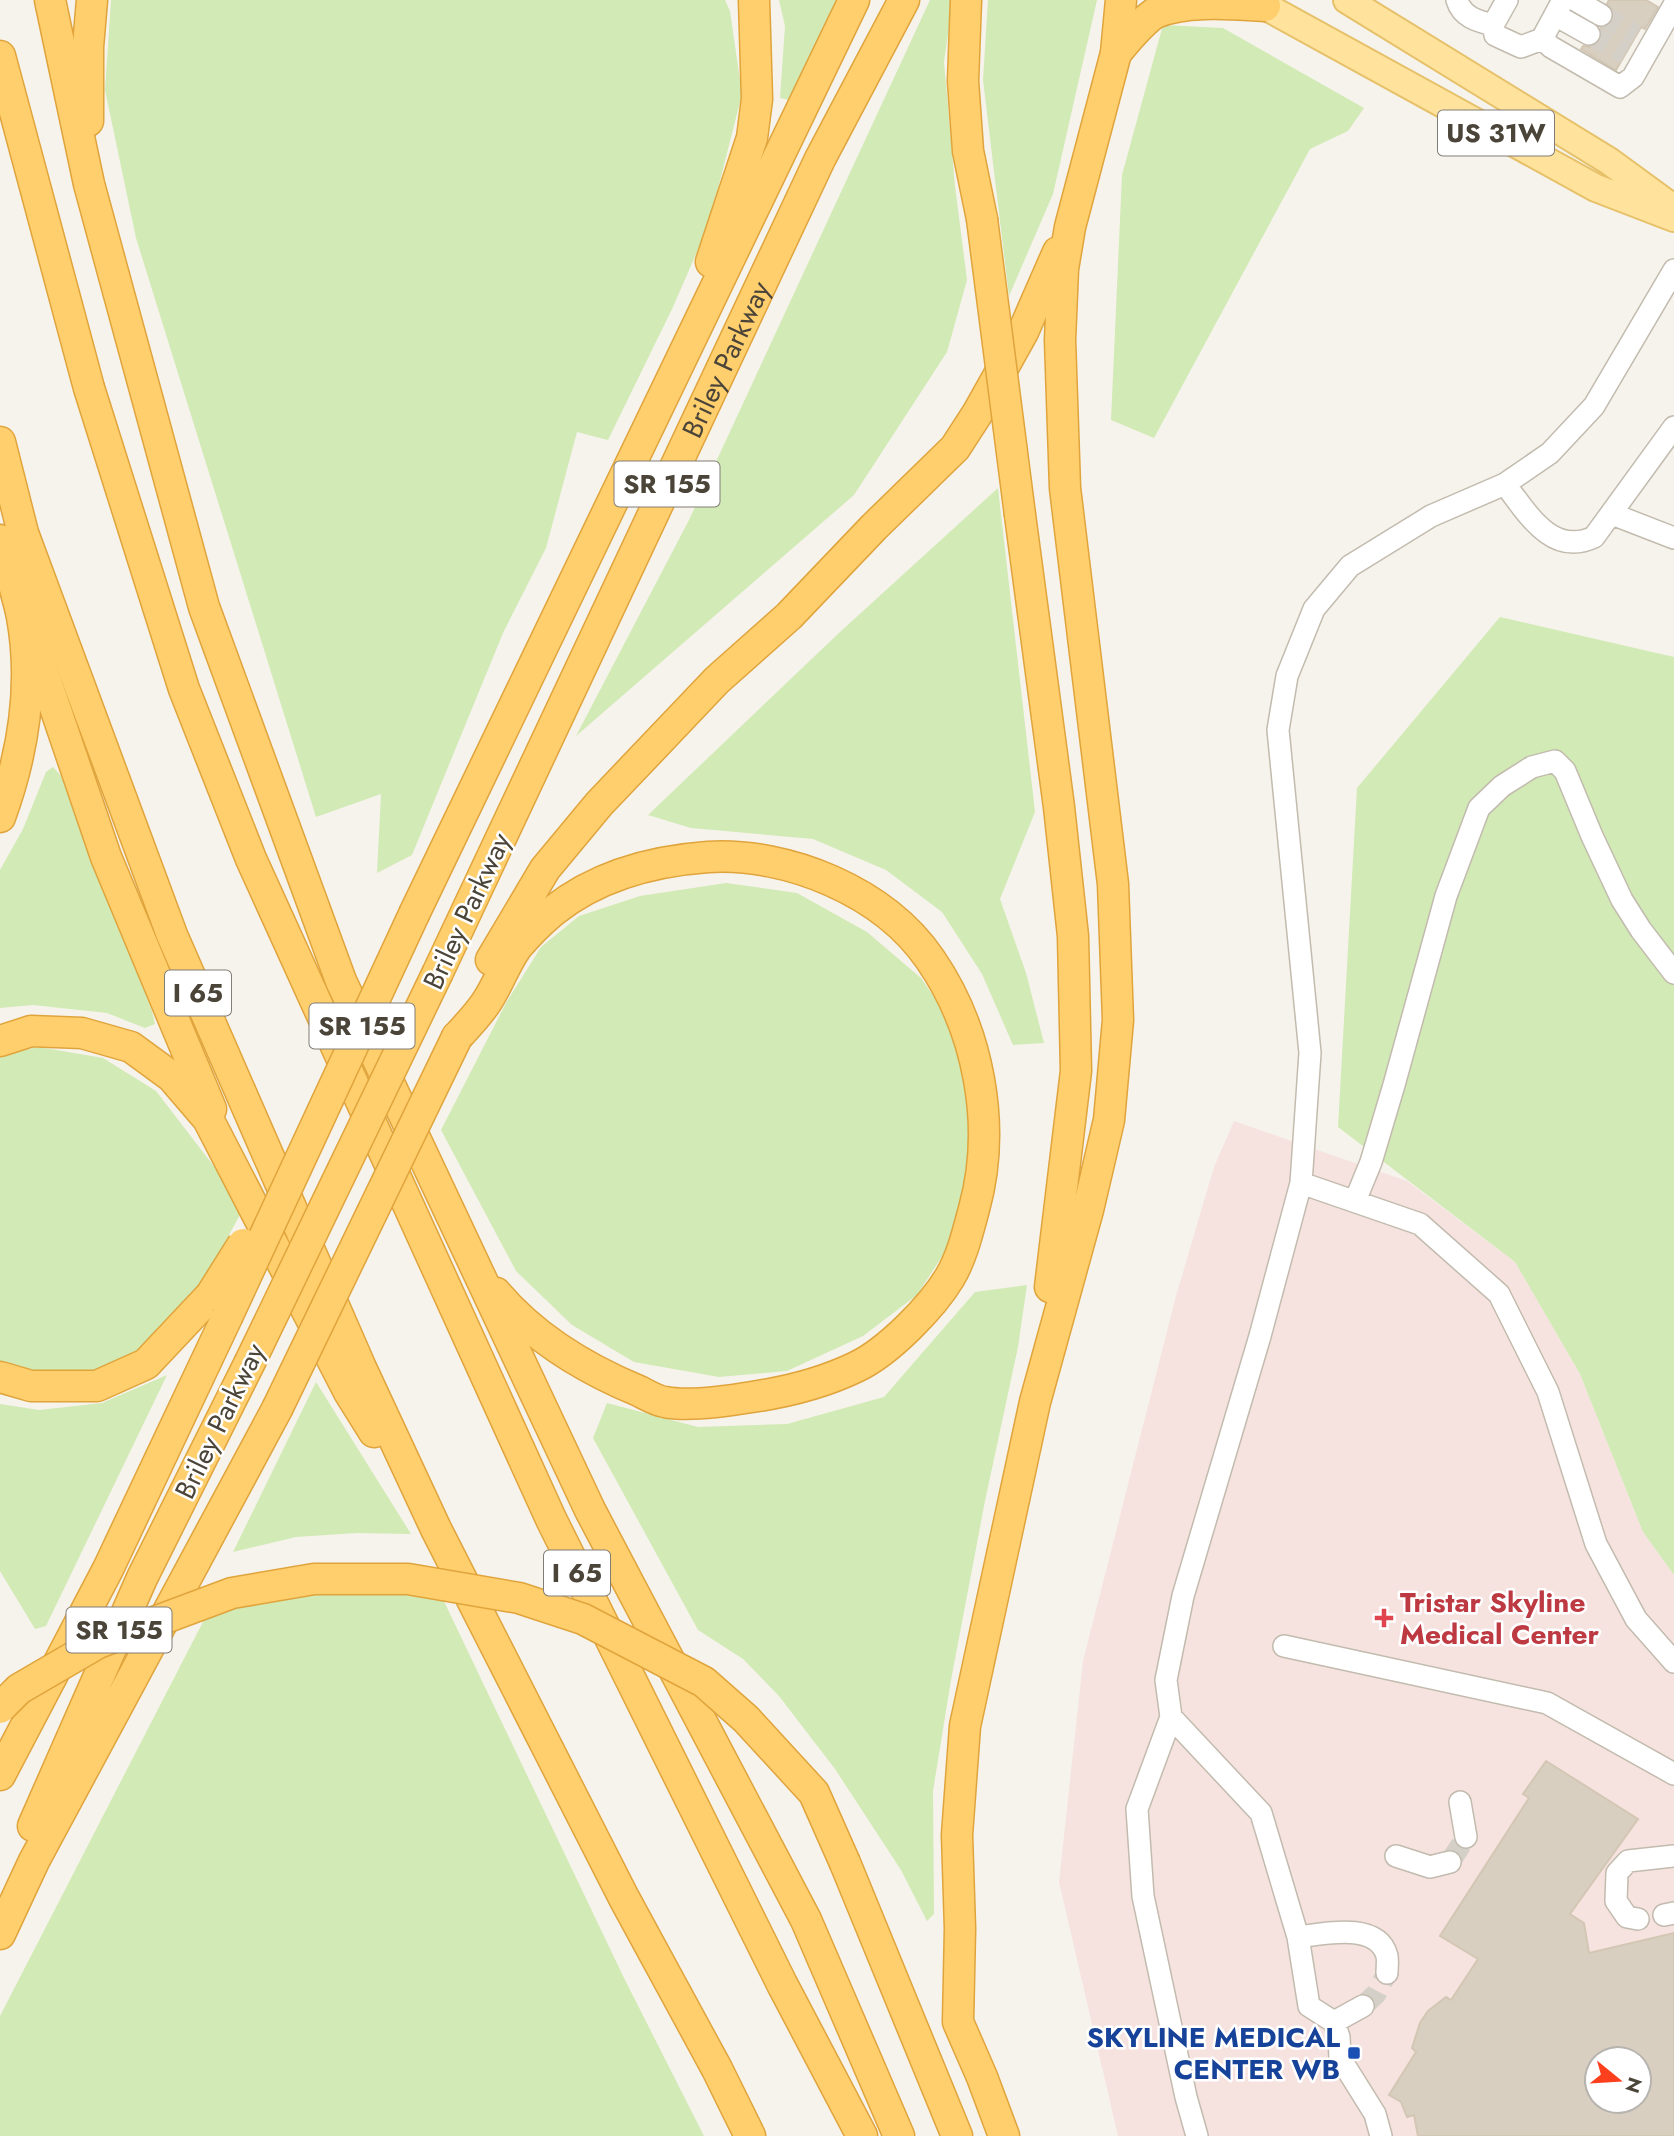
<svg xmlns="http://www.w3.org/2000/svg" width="1674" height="2136" viewBox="0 0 1674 2136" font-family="Jost,sans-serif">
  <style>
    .medical { fill: #f6e3e0; fill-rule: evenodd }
    .green { fill: #d2eab5 }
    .building { fill: #d8cfc1; stroke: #d3c7b4; stroke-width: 2; fill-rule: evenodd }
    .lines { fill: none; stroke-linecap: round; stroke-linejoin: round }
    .minor-tunnel { stroke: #d4d0c8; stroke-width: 21; stroke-dasharray: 21 10; stroke-linecap: butt }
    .minor-casing { stroke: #c2bbae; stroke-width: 24 }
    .major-casing { stroke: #e6c16a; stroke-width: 30 }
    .highway-casing { stroke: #e0a43c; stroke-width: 33 }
    .minor { stroke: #fff; stroke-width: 21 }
    .major { stroke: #ffe39c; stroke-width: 26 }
    .highway { stroke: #ffcf6e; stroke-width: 30 }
    .highway-bridge-casing { stroke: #e0a43c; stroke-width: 33; stroke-linecap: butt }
    .highway-bridge { stroke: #ffcf6e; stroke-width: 30 }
    .health-dot { fill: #e0444e; stroke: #fff; stroke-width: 2.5 }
    .transit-dot { fill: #1a4fb4; stroke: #fff; stroke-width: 2.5 }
    .labels { text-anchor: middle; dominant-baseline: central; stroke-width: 5; stroke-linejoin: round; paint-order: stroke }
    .shield { fill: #fff; stroke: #817c74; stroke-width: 2 }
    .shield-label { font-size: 26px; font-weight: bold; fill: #4b4439 }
    .street-label { font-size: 28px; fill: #4b4439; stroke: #fff }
    .health-label { font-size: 28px; font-weight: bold; fill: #be3a42; stroke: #fff; text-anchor: start }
    .transit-label { font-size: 28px; font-weight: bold; fill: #164399; stroke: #fff; text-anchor: end }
  </style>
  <rect width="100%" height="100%" fill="#f6f3ec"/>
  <path class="medical" d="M1234 1121 1407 1181 1515 1262 1580 1374 1643 1532 1674 1575V2136H1118L1059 1882 1083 1661 1176 1296 1214 1167ZM1597 2059H1639V2101H1597Z"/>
  <path class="green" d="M111 0H725L730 11 742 94 709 224 673 307 608 440 577 432 546 548 503 633 412 855 377 873 381 794 316 817 136 238 105 90Z
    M779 0H836L789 100 780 98 785 26Z
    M930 0H953L944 62 955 186 967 280 947 352 854 495 576 736 689 520Z
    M988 0H1097L1053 194 1009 296 983 80Z
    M1163 25 1223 28 1364 108 1348 131 1310 149 1154 438 1111 420 1122 175Z
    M998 488 1035 812 1000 899 1026 973 1044 1043 1013 1045 982 974 942 912 886 870 813 839 691 828 648 815 840 632Z
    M1500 617 1674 657V1575L1643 1532 1580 1374 1515 1262 1338 1127 1357 788Z
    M53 767 61 776 152 1011 155 1024 145 1028 107 1013 33 1005 0 1008V870L23 829 46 772Z
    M726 883 797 893 867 932 921 978 955 1028 973 1115 968 1182 952 1241 917 1295 863 1336 787 1371 719 1377 634 1362 572 1325 516 1271 441 1130 506 1003 541 947 579 916 640 896Z
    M39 1047 103 1058 156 1091 216 1169 241 1213 205 1279 159 1339 124 1361 86 1373 38 1376 0 1367V1055Z
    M1027 1285 1018 1347 985 1501 951 1680 933 1791 934 1914 927 1921 901 1870 835 1769 779 1696 743 1659 698 1630 593 1438 607 1403 698 1427 787 1424 884 1397 975 1292Z
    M167 1375 46 1626 35 1629 0 1571V1404L39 1410 102 1403Z
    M316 1382 411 1534 357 1533 296 1537 233 1552Z
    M291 1591 440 1593 624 1978 704 2136H0V2016L206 1616Z"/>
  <path class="building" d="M1609 0H1646L1658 7 1645 29 1641 27 1616 70 1581 49 1583 46 1590 47 1596 45 1601 40V28L1612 22 1614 14 1607 4Z
    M1546 1761 1638 1819 1570 1914 1584 1923 1589 1953 1674 1933V2136H1418L1414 2115 1407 2117 1401 2102 1389 2095 1416 2052 1412 2048 1420 2023 1428 2011 1446 1997 1451 2000 1478 1959 1440 1936 1529 1798 1523 1794ZM1597 2059H1639V2101H1597Z"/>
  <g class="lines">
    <path class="minor-tunnel" d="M1601 15 1636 35
      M1589 34 1625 54
      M1450 1862 1466 1837
      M1363 2006 1376 1994 1387 1973"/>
    <g class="minor-casing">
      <path id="minor" d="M1457 0C1462 17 1477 21 1493 25
        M1507 0 1493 25 1495 35 1521 47 1542 39 1563 0
        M1575 0 1601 15
        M1555 15 1589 34
        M1542 39 1551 47 1620 87 1633 77 1674 5
        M1505 484C1527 513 1552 557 1594 537L1674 427
        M1612 514 1674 538
        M1301 1183 1420 1224 1499 1294 1548 1392 1596 1544 1636 1619 1674 1662
        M1355 1201 1371 1162 1394 1085 1446 896 1479 808 1502 786 1532 767 1555 761 1565 771 1592 836 1622 900 1641 930 1674 973
        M1284 1646 1547 1703 1674 1774
        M1171 1717 1261 1813 1298 1937 1309 2006 1334 2022 1339 2037 1340 2058 1375 2114 1381 2136
        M1460 1802 1466 1837
        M1396 1856 1430 1867 1450 1862
        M1664 1915 1674 1913
        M1638 1919 1627 1917 1616 1901 1617 1873 1628 1861 1674 1856
        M1298 1937C1323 1934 1378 1921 1387 1956 1388 1961 1387 1968 1387 1973
        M1334 2022 1363 2006
        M1197 2136 1186 2097 1143 1896 1137 1809 1171 1717 1166 1680 1183 1596 1260 1336 1301 1183 1310 1053 1278 730 1287 676 1314 609 1350 566 1431 516 1505 484 1550 453 1594 406 1674 270"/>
    </g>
    <g class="major-casing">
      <path id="major" d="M1254 0 1596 188 1674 218
        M1347 0 1609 161 1673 208"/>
    </g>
    <g class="highway-casing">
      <g id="highway">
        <path d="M50 0 89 184 204 607 341 981 590 1510 806 1920 899 2136"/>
        <path d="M966 0 963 81 968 151 982 219"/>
        <path d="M1116 53C1127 40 1140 23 1155 13 1186 0 1231 4 1265 6"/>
        <path d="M0 56 89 388 184 689 251 859 551 1519 782 1984 862 2136"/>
        <path d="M88 121V47L92 0"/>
        <path d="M711 262 752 138 757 99 754 0"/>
        <path d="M0 442 23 533 172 935 361 1368 436 1529 624 1898 717 2069 750 2136"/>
        <path d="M1020 515 1059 807 1073 936 1076 1071 1050 1287"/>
        <path d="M0 540C8 565 17 591 22 617 34 684 23 754 0 817"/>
        <path d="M17 596 106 857 211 1109"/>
        <path d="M415 912 854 0"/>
        <path d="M491 960 545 869 599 804 717 680 789 616 874 527 955 448 977 414 1023 332 1058 252"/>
        <path id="s1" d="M438 972 820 159 904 0"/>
        <path d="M457 1037C468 1025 481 1012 489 998 499 982 506 962 517 947 527 935 541 921 553 911 598 875 652 861 708 857 788 852 884 892 930 959 979 1030 997 1126 974 1209 968 1231 962 1257 950 1277 932 1307 888 1352 856 1367 825 1382 786 1392 752 1397 728 1401 689 1407 665 1402 657 1401 647 1395 639 1391 586 1369 533 1337 496 1293"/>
        <path d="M0 1041 31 1031 82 1033 131 1047 172 1077 208 1119 349 1392 374 1432"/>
        <path d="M0 1377 31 1386H97L146 1364 211 1295"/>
        <path d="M0 1775 108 1569 227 1317"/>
        <path d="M33 1826 142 1578 249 1364"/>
        <path d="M845 1863 957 2136"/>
        <path d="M0 1934 34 1861 277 1409"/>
        <path d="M1004 2136 982 2077 958 2022 960 1929 957 1835 965 1726 1035 1402 1088 1210 1109 1120 1118 1020 1113 884 1065 488 1060 340 1063 269 1070 227 1116 53 1121 0"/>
      </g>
    </g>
    <use href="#minor" class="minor"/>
    <use href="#major" class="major"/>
    <use href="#highway" class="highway"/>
    <g class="highway-bridge-casing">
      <path id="highway-bridge" d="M982 219 1020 515
        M211 1295 243 1244
        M227 1317 415 912
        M249 1364 438 972
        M277 1409 457 1037
        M0 1708 19 1689 98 1643 232 1593 314 1579H408L519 1598 583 1619 704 1682 746 1719 814 1793 845 1863"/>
    </g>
    <use href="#highway-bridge" class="highway-bridge"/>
  </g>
  <path class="health-dot" d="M1380.5 1607.5h7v7h7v7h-7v7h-7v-7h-7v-7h7z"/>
  <rect class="transit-dot" x="1347" y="2046" width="14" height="14" rx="3.5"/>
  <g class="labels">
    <g class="shield">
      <rect x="1438" y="110.5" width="116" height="45" rx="5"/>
      <rect x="614.5" y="461.5" width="105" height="45" rx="5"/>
      <rect x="165" y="970.5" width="66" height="45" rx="5"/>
      <rect x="309.5" y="1003.5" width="105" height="45" rx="5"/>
      <rect x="544" y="1550.5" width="66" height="45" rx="5"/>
      <rect x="66.5" y="1607.5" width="105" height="45" rx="5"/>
    </g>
    <g class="shield-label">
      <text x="1496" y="133">US 31W</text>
      <text x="667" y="484">SR 155</text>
      <text x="198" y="993">I 65</text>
      <text x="362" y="1026">SR 155</text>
      <text x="577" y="1573">I 65</text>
      <text x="119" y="1630">SR 155</text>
    </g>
    <g class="street-label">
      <text stroke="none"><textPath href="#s1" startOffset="677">Briley Parkway</textPath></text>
      <text transform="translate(467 911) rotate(-65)">Briley Parkway</text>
      <text transform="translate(220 1421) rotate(-64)">Briley Parkway</text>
    </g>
    <g class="health-label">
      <text x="1400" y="1602">Tristar Skyline<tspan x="1400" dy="32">Medical Center</tspan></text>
    </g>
    <g class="transit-label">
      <text x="1340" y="2037">SKYLINE MEDICAL<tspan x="1340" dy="32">CENTER WB</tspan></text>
    </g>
  </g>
  <g transform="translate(1618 2080) rotate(108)"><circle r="33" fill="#ffffff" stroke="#b7b4b0" stroke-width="2"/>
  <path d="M0-5L12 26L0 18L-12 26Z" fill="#fc3f1d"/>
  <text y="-10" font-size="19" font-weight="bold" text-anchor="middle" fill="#4b4439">N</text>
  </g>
</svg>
